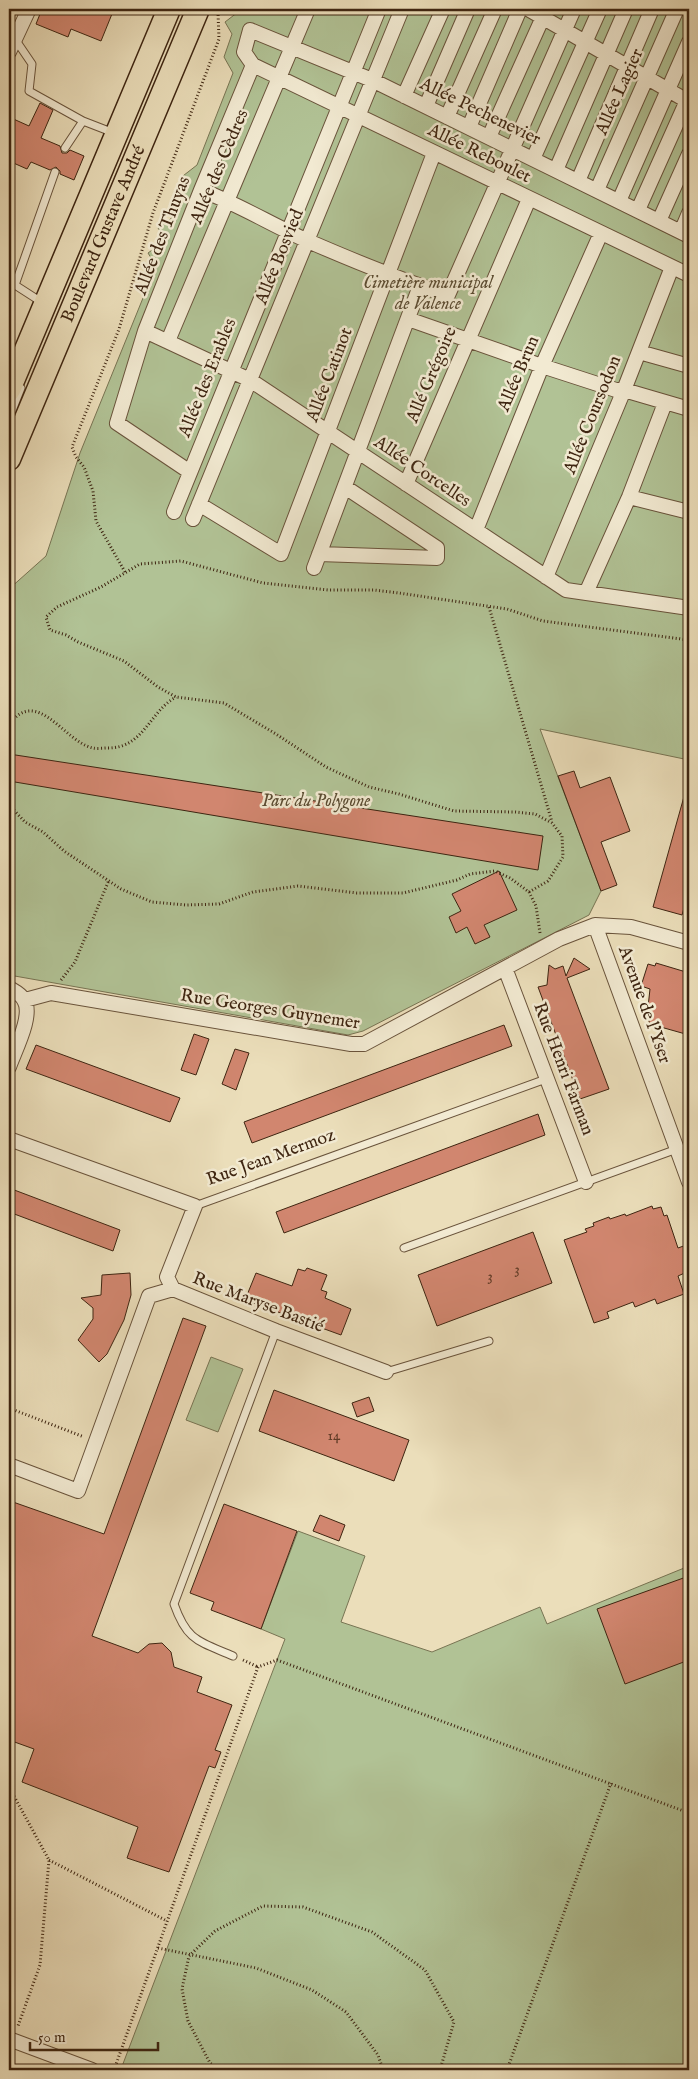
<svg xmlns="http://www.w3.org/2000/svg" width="698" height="2079" viewBox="0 0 698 2079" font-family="'IM FELL English',serif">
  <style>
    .green { fill: #b1c295; stroke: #787453 }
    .building { fill: #d1866f; stroke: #3e2511 }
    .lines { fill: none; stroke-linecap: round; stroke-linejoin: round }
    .lane-casing { stroke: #69533b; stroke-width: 9 }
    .street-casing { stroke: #69533b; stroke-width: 16 }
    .primary-casing { stroke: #3e2511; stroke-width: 25 }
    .path { stroke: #3e2511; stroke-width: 3; stroke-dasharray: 1 2.5; stroke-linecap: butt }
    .lane { stroke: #f2ead2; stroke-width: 7 }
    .street { stroke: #f2ead2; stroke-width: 14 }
    .primary { stroke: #ebdeba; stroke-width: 22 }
    .labels { text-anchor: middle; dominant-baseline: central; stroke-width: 5; stroke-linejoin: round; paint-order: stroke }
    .number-label { font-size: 15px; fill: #633d28 }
    .street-label { font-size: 18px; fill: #3e2511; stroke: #f2ead2 }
    .park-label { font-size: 18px; font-style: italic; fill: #5b4c32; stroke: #f2ead2 }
  </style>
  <rect width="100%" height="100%" fill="#ebdeba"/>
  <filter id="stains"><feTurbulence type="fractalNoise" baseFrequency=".004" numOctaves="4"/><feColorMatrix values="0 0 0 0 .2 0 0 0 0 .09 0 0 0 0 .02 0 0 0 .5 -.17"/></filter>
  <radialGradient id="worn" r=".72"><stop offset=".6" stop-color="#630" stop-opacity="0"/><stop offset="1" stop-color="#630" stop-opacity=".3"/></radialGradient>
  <path class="green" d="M242 9H689V760L540 729 601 891 589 915 363 1031 348 1035 9 975V589L46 556 80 453 156 266 148 253 166 240 158 228 177 214 169 204 187 190 179 179 197 165 233 73 224 57 232 34 225 22Z
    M211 1357 243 1369 218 1432 186 1420Z
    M298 1531 365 1556 341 1622 432 1652 540 1607 547 1624 689 1566V2070L121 2069 285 1639 261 1629Z"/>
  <path class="building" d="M42 9H114L101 41 71 29 68 37 36 24Z
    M40 103 53 110 41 138 60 146 62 153H67L70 150 84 156 74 180 60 174V171L56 167 50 170 31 162 27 169 9 161V117L29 126Z
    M9 754 543 836 538 870 9 781Z
    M574 771 580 788 610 777 630 831 601 842 617 885 601 891 558 776Z
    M685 793 689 794V890L682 915 653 907Z
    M499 871 517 910 484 925 490 937 475 944 467 927 456 933 449 917 461 911 452 894Z
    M574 958 590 969 567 978 609 1089 580 1099 538 987 547 985 549 965 555 969 563 966 566 976Z
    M656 963 686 972 685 975 689 976V1035L650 1024 647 1016 650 989 641 986 648 964 655 966Z
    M504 1025 512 1046 252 1143 244 1122Z
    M194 1034 209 1039 196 1075 181 1070Z
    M36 1045 180 1098 170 1122 26 1069Z
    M235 1049 249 1053 236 1090 222 1084Z
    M538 1114 545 1135 284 1233 276 1212Z
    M9 1188 120 1230 113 1251 9 1212Z
    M652 1206 653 1209 661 1207 664 1216 667 1215 678 1248 689 1244V1271L678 1276 684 1294 657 1304 655 1299 635 1307 633 1302 607 1312 609 1318 594 1323 564 1240 587 1232 585 1229 594 1226 593 1223 609 1217 610 1219 625 1214 626 1216Z
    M533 1232 552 1283 437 1326 418 1275Z
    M307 1268 327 1275 321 1290 327 1292 325 1298 351 1309 341 1335 245 1300 256 1273 292 1286 298 1269 305 1271Z
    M130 1273 131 1295 124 1320 107 1354 99 1362 78 1340 93 1319V1308L81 1298 101 1295 102 1275Z
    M183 1318 206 1326 92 1636 138 1653 149 1644 162 1643 171 1652 174 1667 202 1677 197 1692 232 1705 215 1750 221 1752 215 1768 209 1766 169 1872 127 1858 138 1827 22 1782 34 1749 9 1740V1513L13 1502 104 1534Z
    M274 1390 409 1440 394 1481 259 1431Z
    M369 1397 374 1411 357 1417 352 1403Z
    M224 1504 297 1531 261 1629 211 1610 214 1602 190 1593Z
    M320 1515 345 1525 339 1541 313 1531Z
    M689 1576V1660L625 1684 597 1609Z"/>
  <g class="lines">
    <g class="lane-casing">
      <path id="lane" d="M15 39 32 64 29 91 83 121
        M65 148 83 121 114 133
        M43 303 15 285 55 172
        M9 418 21 388
        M195 1206 546 1079
        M404 1248 677 1149
        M386 1372 489 1341
        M233 1656C198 1641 187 1641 174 1604L276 1331"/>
    </g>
    <g class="street-casing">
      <path id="street" d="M528 9 689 102
        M9 52 29 9
        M404 96 443 9
        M426 106 468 9
        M447 117 495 9
        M469 127 520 9
        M489 137 543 17
        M533 159 600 9
        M556 170 626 9
        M578 181 652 9
        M201 190C238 204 272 225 308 241 354 261 400 280 448 295L574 9
        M597 190 677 9
        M619 201 689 42
        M638 210 689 96
        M659 221 689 154
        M681 232 689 213
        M689 236 372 80 250 30 244 52 253 65 689 275
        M408 319 542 366 616 390H624L689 409
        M145 331 250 380 566 590 689 608
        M168 341 308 9
        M639 352 689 366
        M190 472 117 423 145 331 201 190 253 65
        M406 484 529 199
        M629 497 689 512
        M199 504 281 554 434 153
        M174 512 379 9
        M193 519 402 9
        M476 530 542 366 601 233
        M319 554 437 558V548L345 487
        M314 568 420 286
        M546 577 624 390 672 267
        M586 593 629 497 665 403
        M595 925 689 1182
        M505 968 586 1182
        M9 988C14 991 21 994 24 1000 34 1015 14 1052 9 1067
        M25 1000 51 993 351 1044H364L559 939 595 925 631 927 689 943
        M9 1139 195 1206 167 1277 173 1289 276 1331 386 1372
        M9 1465 78 1491 149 1296 173 1289
        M9 2039 92 2070"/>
    </g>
    <g class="primary-casing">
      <g id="primary">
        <path d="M9 390 169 9"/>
        <path id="s1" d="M9 459 198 9"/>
      </g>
    </g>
    <path class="path" d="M125 572 96 521 93 491 84 467 76 457 72 447 119 329 153 213 219 39 218 13 220 9
      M489 607 552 822
      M9 725C37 685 64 742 93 748 97 749 103 748 108 748 144 748 149 712 176 697
      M9 805 25 822 43 832 64 851 121 889 152 902 186 905 219 904 253 892 298 886 357 893H403L457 880 470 874 495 871 510 878 529 892 536 906 540 933
      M529 892 548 881 563 857 562 836 552 823 535 814 515 812 454 811 399 794 369 787 326 767 276 734 224 703 176 697 158 687 124 661 78 642 66 635 50 630 46 617 57 607 101 587 140 564 181 561 263 583 328 590H374L399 593 507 609 543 621 689 640
      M61 980 75 962 109 880
      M9 1408 84 1437
      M243 1660 258 1667
      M9 1787 49 1860 40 1965 18 2026
      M49 1860 167 1921
      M158 1948 256 1968 312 1990 346 2012 378 2055 383 2070
      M114 2070 258 1667 277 1660 689 1813
      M220 2070 210 2063 188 2021 182 1989 189 1956 215 1931 263 1906 303 1907 372 1932 425 1970 454 2022 440 2070
      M507 2070 611 1783"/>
    <use href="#lane" class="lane"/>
    <use href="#street" class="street"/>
    <use href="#primary" class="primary"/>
  </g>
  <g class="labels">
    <g class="number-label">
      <text x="517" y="1269">3</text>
      <text x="490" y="1276">3</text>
      <text x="334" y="1435">14</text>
    </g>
    <g class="street-label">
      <text transform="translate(620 92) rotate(-66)">Allée Lagier</text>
      <text transform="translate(480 112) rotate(26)">Allée Pechenevier</text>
      <text transform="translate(479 154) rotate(26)">Allée Reboulet</text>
      <text transform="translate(220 167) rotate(-67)">Allée des Cèdres</text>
      <text stroke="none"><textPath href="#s1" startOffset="244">Boulevard Gustave André</textPath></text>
      <text transform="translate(163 236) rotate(-69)">Allée des Thuyas</text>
      <text transform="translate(280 257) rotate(-68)">Allée Bosvied</text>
      <text transform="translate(519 374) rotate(-67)">Allée Brun</text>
      <text transform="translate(330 375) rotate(-69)">Allée Catinot</text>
      <text transform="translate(432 375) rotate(-67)">Allé Grégoire</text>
      <text transform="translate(208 378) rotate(-68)">Allée des Erables</text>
      <text transform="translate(593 415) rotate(-68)">Allée Coursodon</text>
      <text transform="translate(422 472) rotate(34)">Allée Corcelles</text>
      <text transform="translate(644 1005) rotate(70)">Avenue de l'Yser</text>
      <text transform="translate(270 1010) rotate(9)">Rue Georges Guynemer</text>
      <text transform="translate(563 1069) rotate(69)">Rue Henri Farman</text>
      <text transform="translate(271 1158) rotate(-20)">Rue Jean Mermoz</text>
      <text transform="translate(258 1303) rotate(21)">Rue Maryse Bastié</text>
    </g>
    <g class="park-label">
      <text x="428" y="283">Cimetière municipal<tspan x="428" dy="21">de Valence</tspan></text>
      <text x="316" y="801">Parc du Polygone</text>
    </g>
  </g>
  <rect width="698" height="2079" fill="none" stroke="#ebdeba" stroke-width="30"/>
  <rect x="10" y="10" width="678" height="2059" fill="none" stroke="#3e2511" stroke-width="2.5"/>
  <rect x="15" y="15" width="668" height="2049" fill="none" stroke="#3e2511"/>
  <path d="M30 2042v8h128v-8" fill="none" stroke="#3e2511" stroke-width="2.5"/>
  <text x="38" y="2042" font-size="15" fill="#3e2511" stroke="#f2ead2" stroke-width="4" paint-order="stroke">50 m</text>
  <rect width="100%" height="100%" filter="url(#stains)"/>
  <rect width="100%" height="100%" fill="url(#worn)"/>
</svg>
